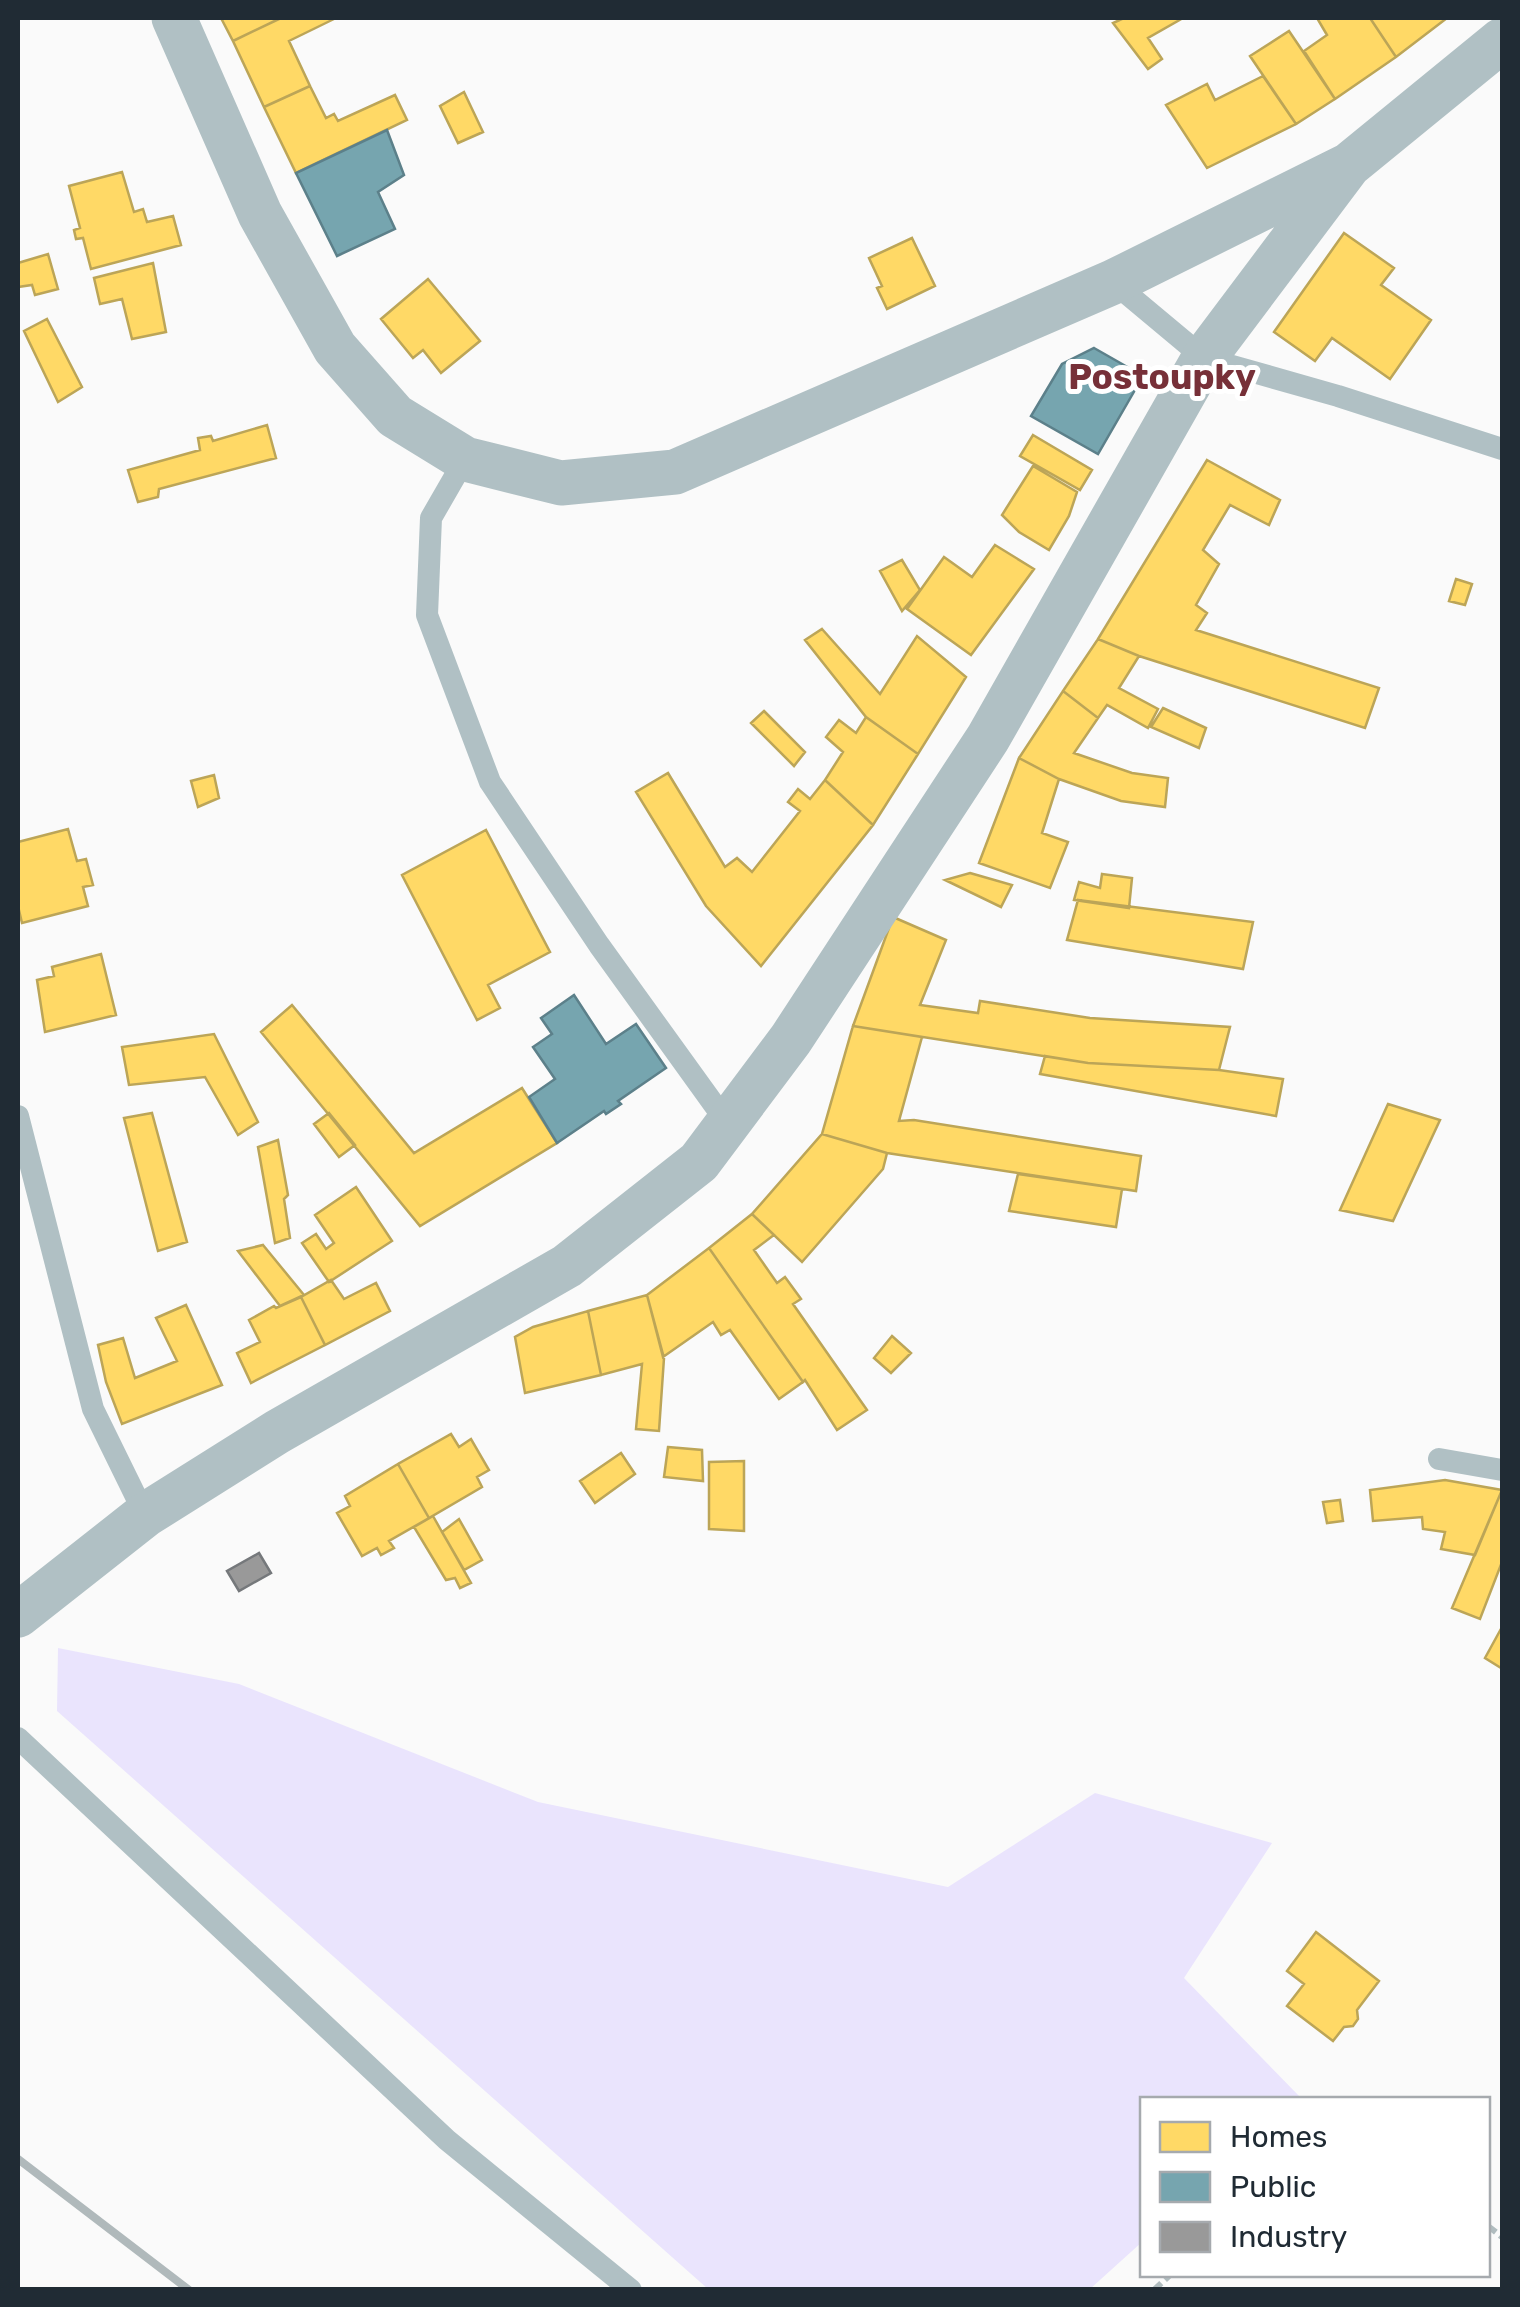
<svg xmlns="http://www.w3.org/2000/svg" width="1520" height="2307" viewBox="0 0 1520 2307" font-family="Rubik,sans-serif">
  <style>
    .green { fill: #eae4fd }
    .homes { fill: #ffd966; stroke: #bca557; stroke-width: 2.5 }
    .public { fill: #76a5af; stroke: #5c808a; stroke-width: 2.5 }
    .industry { fill: #999; stroke: #75787b; stroke-width: 2.5 }
    .lines { fill: none; stroke-linecap: round; stroke-linejoin: round }
    .path { stroke: #b0bcbf; stroke-width: 6; stroke-dasharray: 10 5; stroke-linecap: butt }
    .lane { stroke: #b0c0c4; stroke-width: 22 }
    .street { stroke: #b0c0c4; stroke-width: 45 }
    .rail { stroke: #b0b9bb; stroke-width: 8 }
    .labels { text-anchor: middle; dominant-baseline: central; stroke-width: 10; stroke-linejoin: round; paint-order: stroke }
    .quarter-label { font-size: 35px; font-weight: bold; fill: #773038; stroke: #fff }
  </style>
  <rect width="100%" height="100%" fill="#fafafa"/>
  <path class="green" d="M58 1648 239 1684 538 1802 948 1887 1095 1793 1272 1843 1184 1978 1300 2097 1297 2100H1142V2242L1090 2289H708L57 1711Z"/>
  <path class="homes" d="M221 18H281L233 41Z
    M281 18H336L289 41 310 86 264 107 233 41Z
    M1124 18H1183L1148 38 1162 59 1148 69 1113 23Z
    M1317 18H1370L1396 57 1335 99 1304 51 1327 35Z
    M1370 18H1447L1396 57Z
    M1289 31 1335 99 1296 124 1250 56Z
    M1263 76 1296 124 1207 168 1166 105 1207 84 1215 100Z
    M310 86 326 118 334 114 338 121 395 95 407 120 296 173 264 107Z
    M464 92 483 132 458 143 440 106Z
    M122 172 134 212 143 209 147 222 173 216 181 245 91 269 83 238 76 239 74 230 80 228 69 186Z
    M1344 233 1394 268 1381 285 1431 320 1390 379 1332 338 1315 361 1274 332Z
    M912 238 935 286 887 309 877 288 882 286 869 258Z
    M48 254 58 289 35 295 32 285 18 287V263Z
    M153 263 166 332 132 339 122 299 100 304 94 278Z
    M428 279 480 341 441 373 423 350 413 358 381 319Z
    M47 319 82 387 58 402 24 331Z
    M267 425 276 458 159 489 158 497 138 502 128 470 200 450 198 438 211 436 213 441Z
    M1033 435 1092 470 1080 490 1020 456Z
    M1207 460 1280 500 1269 525 1230 505 1203 550 1219 564 1196 605 1207 613 1196 630 1379 688 1365 728 1139 656 1098 639Z
    M1033 466 1077 492 1069 516 1049 550 1019 532 1002 515Z
    M995 545 1034 569 971 655 907 609 944 557 972 577Z
    M902 560 920 590 902 611 880 571Z
    M1456 579 1472 584 1465 605 1449 601Z
    M822 629 880 694 917 636 966 677 918 754 866 717 805 640Z
    M1098 639 1139 656 1119 688 1158 709 1148 728 1107 705 1098 718 1063 691Z
    M1063 691 1098 718 1074 753 1132 773 1168 778 1165 807 1121 801 1059 779 1019 758Z
    M1163 708 1206 728 1199 748 1151 727Z
    M764 711 805 752 794 766 751 723Z
    M866 717 918 754 873 825 825 780 843 752 826 737 839 720 856 733Z
    M1019 758 1059 779 1042 833 1068 842 1050 888 979 863Z
    M668 773 725 867 737 858 752 872 800 811 788 802 798 789 810 799 825 780 873 825 761 966 706 906 636 792Z
    M214 775 219 798 198 807 191 781Z
    M68 829 77 861 86 859 93 885 83 887 88 906 22 923 18 906V842Z
    M486 830 550 952 488 985 500 1008 477 1020 402 875Z
    M970 873 1012 885 1001 907 945 880Z
    M1102 874 1132 878 1129 908 1074 900 1079 882 1100 888Z
    M1078 900 1253 922 1243 969 1067 940Z
    M893 917 946 940 920 1005 978 1013 980 1001 1090 1018 1230 1027 1219 1070 1088 1063 853 1026Z
    M101 954 116 1015 45 1032 37 980 54 976 52 967Z
    M292 1005 414 1153 522 1088 557 1143 420 1226 261 1032Z
    M853 1026 922 1037 899 1121 914 1120 1141 1156 1136 1191 887 1153 822 1134Z
    M214 1034 258 1122 238 1135 205 1077 129 1085 122 1047Z
    M1045 1056 1088 1063 1219 1070 1283 1079 1276 1116 1040 1074Z
    M1388 1104 1440 1120 1393 1221 1340 1210Z
    M152 1113 187 1242 158 1251 124 1118Z
    M329 1113 355 1145 339 1157 314 1124Z
    M822 1134 887 1153 883 1169 802 1262 752 1214Z
    M278 1140 288 1195 284 1199 290 1238 275 1243 258 1147Z
    M1018 1174 1122 1189 1116 1227 1009 1211Z
    M356 1187 392 1241 329 1282 302 1243 316 1234 326 1249 334 1243 315 1215Z
    M752 1214 774 1235 754 1250 777 1283 785 1277 801 1299 793 1304 867 1410 837 1430 805 1380 803 1382 709 1248Z
    M263 1245 304 1295 280 1306 238 1251Z
    M709 1248 803 1382 779 1399 730 1330 721 1335 713 1322 663 1357 647 1295Z
    M331 1280 344 1299 376 1283 390 1311 325 1345 301 1297Z
    M647 1295 664 1358 659 1431 636 1429 642 1364 601 1375 588 1311Z
    M301 1297 325 1345 251 1383 237 1353 260 1342 249 1320 274 1306 276 1308Z
    M186 1305 222 1385 122 1424 106 1382 98 1345 123 1338 135 1378 177 1361 156 1318Z
    M588 1311 601 1375 525 1393 515 1337 533 1327Z
    M892 1336 911 1353 891 1373 874 1358Z
    M451 1434 459 1447 471 1439 489 1470 477 1477 482 1487 429 1518 398 1464Z
    M668 1447 702 1450 703 1481 664 1477Z
    M621 1453 635 1474 595 1503 580 1481Z
    M744 1461V1531L709 1529V1462Z
    M398 1464 429 1518 389 1541 394 1548 381 1555 377 1548 362 1556 337 1513 350 1506 345 1496Z
    M1445 1480 1502 1490 1475 1555 1441 1549 1445 1532 1423 1529 1422 1517 1373 1521 1370 1490Z
    M1502 1490V1562L1480 1619 1452 1608Z
    M1340 1500 1343 1521 1327 1523 1323 1502Z
    M433 1516 442 1532 471 1583 460 1588 455 1578 446 1580 414 1527Z
    M459 1519 482 1560 464 1570 442 1532Z
    M1502 1627V1666L1501 1668 1485 1658Z
    M1316 1932 1379 1981 1357 2010 1358 2019 1353 2026 1344 2027 1333 2041 1287 2006 1304 1984 1287 1971Z"/>
  <path class="public" d="M387 130 404 175 378 192 395 229 337 256 296 173Z
    M1094 348 1143 376 1098 454 1031 416 1062 364Z
    M574 995 606 1044 636 1024 666 1068 618 1101 621 1104 606 1114 604 1111 557 1143 529 1097 555 1079 533 1047 552 1034 541 1018Z"/>
  <path class="industry" d="M259 1553 271 1573 239 1591 227 1571Z"/>
  <g class="lines">
    <path class="path" d="M1488 2226 1502 2237
      M1154 2290 1171 2274"/>
    <path class="lane" d="M1113 282 1204 358 1338 396 1502 449
      M465 459 431 518 427 615 490 782 599 945 728 1124
      M18 1116 93 1409 145 1515
      M1439 1459 1502 1470
      M18 1738 447 2140 631 2290"/>
    <path class="street" d="M174 18 260 214 335 348 395 416 465 459 561 483 675 472 1113 282 1349 165 1502 40
      M18 1615 145 1515 277 1432 567 1266 699 1162 791 1039 988 738 1204 358 1349 165"/>
    <path class="rail" d="M18 2159 189 2290"/>
  </g>
  <g class="labels">
    <g class="quarter-label">
      <text x="1162" y="377">Postoupky</text>
    </g>
  </g>
  <rect width="1520" height="2307" fill="none" stroke="#202b34" stroke-width="40"/>
  <rect x="1140" y="2097" width="350" height="180" fill="#ffffff" stroke="#a6aaae" stroke-width="2.5"/>
  <rect x="1160" y="2122" width="50" height="30" fill="#ffd966" stroke="#a6aaae" stroke-width="2.5"/>
  <text x="1230" y="2147" font-size="30" fill="#202b34">Homes</text>
  <rect x="1160" y="2172" width="50" height="30" fill="#76a5af" stroke="#a6aaae" stroke-width="2.5"/>
  <text x="1230" y="2197" font-size="30" fill="#202b34">Public</text>
  <rect x="1160" y="2222" width="50" height="30" fill="#999999" stroke="#a6aaae" stroke-width="2.5"/>
  <text x="1230" y="2247" font-size="30" fill="#202b34">Industry</text>
</svg>
